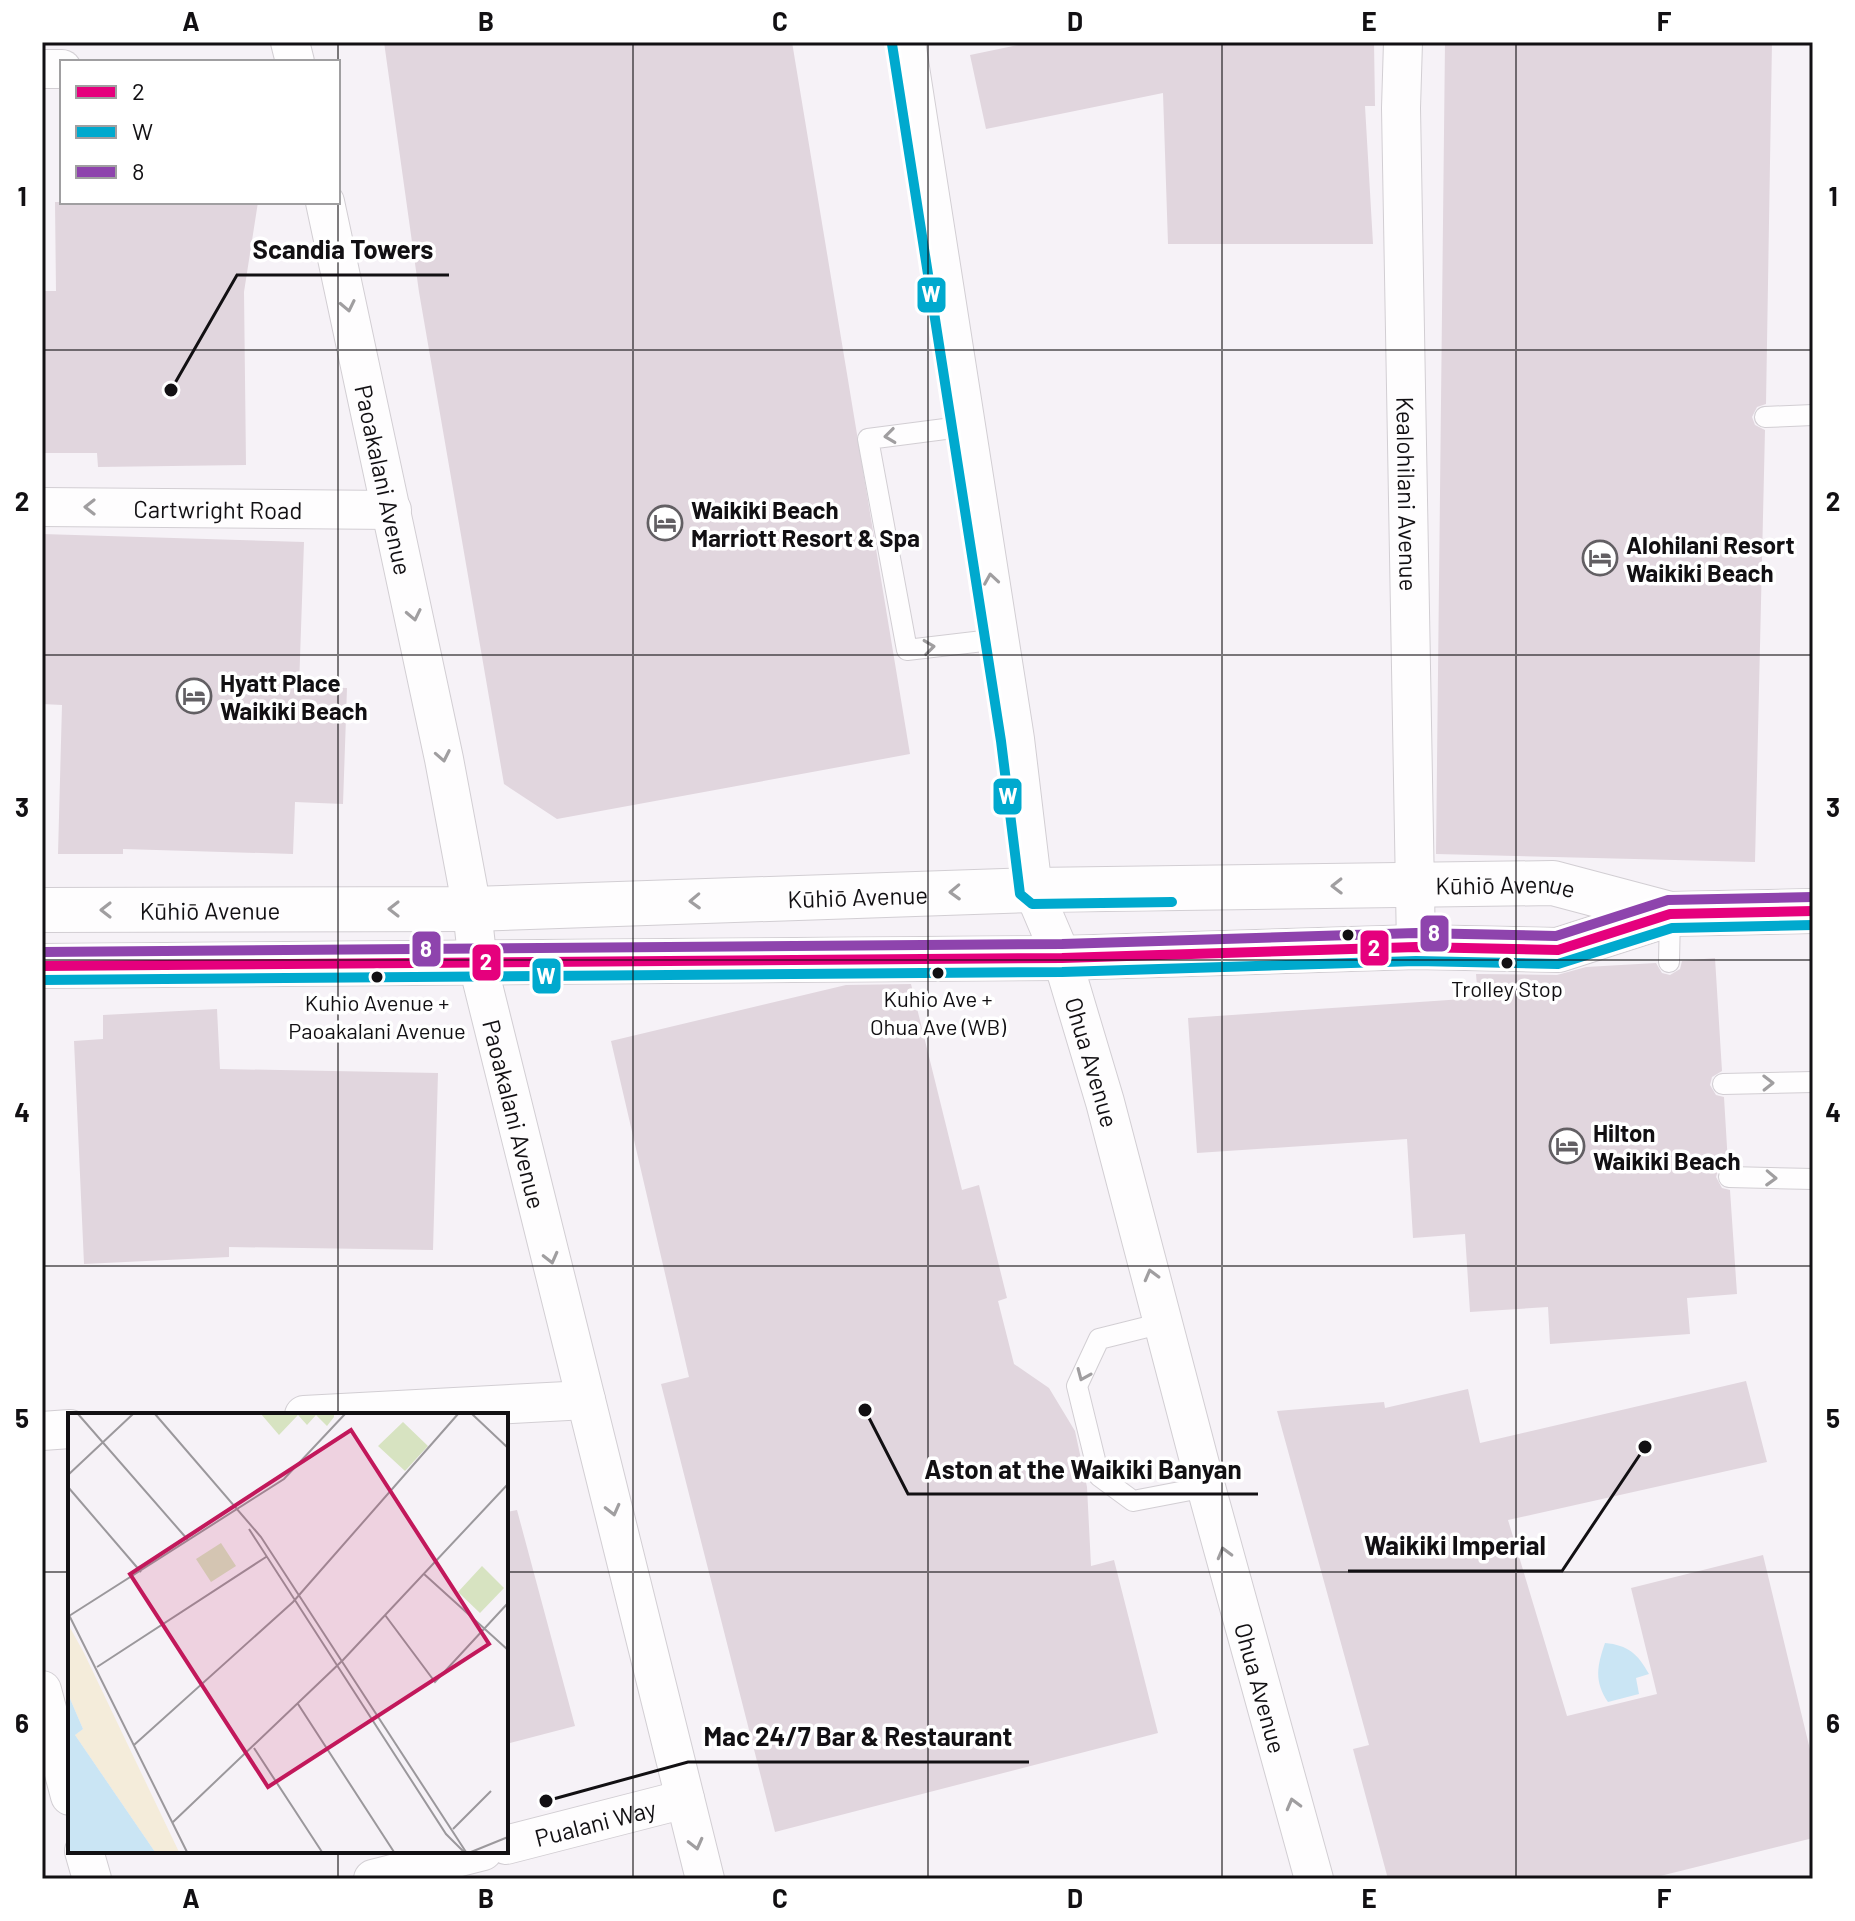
<svg xmlns="http://www.w3.org/2000/svg" width="1855" height="1921" viewBox="0 0 1855 1921" font-family="Barlow,sans-serif">
  <style>
    .water { fill: #cae5f4 }
    .building { fill: #e1d6de }
    .lines { fill: none; stroke-linecap: round; stroke-linejoin: round }
    .service-casing { stroke: #d2ced3; stroke-width: 22 }
    .minor-casing { stroke: #d2ced3; stroke-width: 40 }
    .tertiary-casing { stroke: #d2ced3; stroke-width: 46 }
    .service { stroke: #fefdfe; stroke-width: 20 }
    .minor { stroke: #fefdfe; stroke-width: 38 }
    .tertiary { stroke: #fefdfe; stroke-width: 44 }
    .bus-1-casing { stroke: #fff; stroke-width: 16 }
    .bus-2-casing { stroke: #fff; stroke-width: 16 }
    .bus-3-casing { stroke: #fff; stroke-width: 16 }
    .bus-1 { stroke: #e5007d; stroke-width: 10 }
    .bus-2 { stroke: #00a9ce; stroke-width: 10 }
    .bus-3 { stroke: #8e44ad; stroke-width: 10 }
    .oneway { stroke: #a09ea0 }
    .grid { fill: none; stroke: #121013; stroke-width: 2; stroke-opacity: 0.55 }
    .bus-dot { fill: #121013; stroke: #fff; stroke-width: 3 }
    .labels { text-anchor: middle; dominant-baseline: central; stroke-width: 7; stroke-linejoin: round; paint-order: stroke }
    .bus-label { font-size: 22px; fill: #121013; stroke: #fff }
    .street-label { font-size: 24px; fill: #121013; stroke: #fff }
    .poi-label { font-size: 24px; font-weight: bold; fill: #121013; stroke: #fff; text-anchor: start }
    .inset-road { fill: none; stroke: #9b989c; stroke-width: 2 }
    .view { fill: #c2185b; fill-opacity: 0.15; stroke: #c2185b; stroke-width: 4 }
    .inset-edge { fill: none; stroke: #121013; stroke-width: 4 }
    .leader { fill: none; stroke: #121013; stroke-width: 3 }
    .callout-dot { fill: #121013; stroke: #fff; stroke-width: 3 }
    .callout-label { font-size: 26px; text-anchor: middle; font-weight: bold; fill: #121013; stroke: #fff; stroke-width: 7; stroke-linejoin: round; paint-order: stroke }
    .line-badge { stroke: #fff; stroke-width: 3 }
    .badge-label { font-size: 22px; text-anchor: middle; font-weight: bold; fill: #fff }
    .neatline { fill: none; stroke: #121013; stroke-width: 3 }
    .grid-label { font-size: 26px; text-anchor: middle; font-weight: bold; fill: #121013 }
  </style>
  <rect width="100%" height="100%" fill="#f6f2f7"/>
  <path class="water" d="M1605 1643C1628 1645 1638 1654 1649 1674L1636 1678 1639 1694 1608 1702C1594 1681 1597 1666 1605 1643Z"/>
  <path class="building" d="M384 42H792L910 754 557 819 504 784 419 292Z
    M1033 42H1374L1375 106H1365L1373 244H1168L1163 93 986 129 970 55Z
    M1445 42H1772L1766 404 1757 407 1752 417 1755 425 1765 430 1755 862 1436 854Z
    M55 202H258L244 292 246 465 98 467 97 453H42V291H56Z
    M42 534 304 542 299 687 347 688 343 804 295 802 293 854 123 849V854H58L62 705 42 704Z
    M1715 958 1722 1071 1712 1077 1710 1085 1716 1095 1724 1097 1728 1164 1718 1170 1716 1177 1722 1188 1730 1190 1737 1294 1687 1298 1690 1334 1550 1344 1548 1307 1470 1312 1465 1234 1413 1238 1407 1139 1197 1153 1188 1018 1478 998 1476 974 1557 975 1586 967 1656 963 1662 973 1670 975 1680 969 1682 961Z
    M911 984 962 1190 979 1185 1007 1298 998 1301 1014 1364 1049 1388 1075 1431 1087 1487 1091 1566 1114 1560 1158 1733 775 1832 661 1384 689 1377 611 1041 846 985Z
    M217 1009 220 1069 438 1073 433 1250 229 1247V1257L84 1264 74 1041 103 1039V1015Z
    M1746 1381 1767 1462 1508 1520 1567 1716 1657 1694 1631 1588 1763 1555 1813 1762V1838L1648 1879H1388L1353 1749 1369 1745 1277 1411 1384 1402 1385 1408 1468 1389 1480 1443Z
    M517 1510 575 1726 506 1744V1512Z"/>
  <g class="lines">
    <g class="service-casing">
      <path id="service" d="M1765 417 1813 415
        M968 426 868 439 907 650 1000 639
        M1669 962 1670 914
        M1723 1084 1813 1082
        M1729 1177 1813 1179
        M1163 1323 1099 1339 1077 1386 1099 1476 1133 1501 1206 1487"/>
    </g>
    <g class="minor-casing">
      <g id="minor">
        <path d="M290 42 295 62"/>
        <path id="s1" d="M906 42 1015 739 1033 890 1062 958 1105 1102 1206 1487 1314 1879"/>
        <path id="s2" d="M1403 42 1401 108 1416 947"/>
        <path d="M42 69H62"/>
        <path id="s3" d="M325 202 444 759 472 909 478 965 705 1879"/>
        <path id="s4" d="M42 507 392 510"/>
        <path d="M304 1415 586 1400"/>
        <path d="M42 1431 70 1429"/>
        <path d="M42 1690 70 1796"/>
        <path id="s5" d="M506 1845 685 1799"/>
        <path d="M84 1851 92 1879"/>
        <path d="M373 1879 483 1851"/>
      </g>
    </g>
    <g class="tertiary-casing">
      <g id="tertiary">
        <path id="s6" d="M42 910 472 909 1033 890 1553 883 1670 914"/>
        <path d="M42 966 1062 958 1416 947 1558 950 1670 914 1813 911"/>
      </g>
    </g>
    <use href="#service" class="service"/>
    <use href="#minor" class="minor"/>
    <use href="#tertiary" class="tertiary"/>
    <g class="bus-1-casing">
      <path id="bus-1" d="M42 966 1062 958 1416 947 1558 950 1670 914 1813 911"/>
    </g>
    <g class="bus-2-casing">
      <path id="bus-2" d="M892 44 1001 741 1020 894 1032 904 1172 902
        M42 980 1062 972 1416 961 1558 964 1672 928 1813 925"/>
    </g>
    <g class="bus-3-casing">
      <path id="bus-3" d="M42 952 1062 944 1416 933 1556 936 1668 900 1813 897"/>
    </g>
    <use href="#bus-1" class="bus-1"/>
    <use href="#bus-2" class="bus-2"/>
    <use href="#bus-3" class="bus-3"/>
  </g>
  <defs><path id="oneway-chevron" d="M-2-3.5L2.5 0L-2 3.5" fill="none" stroke-width="1.6" stroke-linecap="round" stroke-linejoin="round" transform="scale(2)"/></defs>
  <g class="oneway">
    <use href="#oneway-chevron" transform="translate(348 306) rotate(78)"/>
    <use href="#oneway-chevron" transform="translate(890 436) rotate(173)"/>
    <use href="#oneway-chevron" transform="translate(90 507) rotate(-180)"/>
    <use href="#oneway-chevron" transform="translate(991 579) rotate(-99)"/>
    <use href="#oneway-chevron" transform="translate(414 615) rotate(78)"/>
    <use href="#oneway-chevron" transform="translate(929 647) rotate(-7)"/>
    <use href="#oneway-chevron" transform="translate(443 756) rotate(79)"/>
    <use href="#oneway-chevron" transform="translate(1337 886) rotate(179)"/>
    <use href="#oneway-chevron" transform="translate(955 892) rotate(178)"/>
    <use href="#oneway-chevron" transform="translate(695 901) rotate(178)"/>
    <use href="#oneway-chevron" transform="translate(394 909) rotate(180)"/>
    <use href="#oneway-chevron" transform="translate(106 910) rotate(-180)"/>
    <use href="#oneway-chevron" transform="translate(1768 1083) rotate(-1)"/>
    <use href="#oneway-chevron" transform="translate(1771 1178) rotate(2)"/>
    <use href="#oneway-chevron" transform="translate(551 1258) rotate(76)"/>
    <use href="#oneway-chevron" transform="translate(1151 1275) rotate(-105)"/>
    <use href="#oneway-chevron" transform="translate(1083 1375) rotate(113)"/>
    <use href="#oneway-chevron" transform="translate(613 1510) rotate(76)"/>
    <use href="#oneway-chevron" transform="translate(1224 1553) rotate(-105)"/>
    <use href="#oneway-chevron" transform="translate(1293 1804) rotate(-105)"/>
    <use href="#oneway-chevron" transform="translate(696 1844) rotate(76)"/>
  </g>
  <path class="grid" d="M338 42V1415M633 42V1879M928 42V1879M1222 42V1879M1516 42V1879M42 350H1813M42 655H1813M42 960H1813M42 1266H1813M42 1572H70M506 1572H1813M338 1851V1879"/>
  <defs>
    <g id="hotel-ring" transform="scale(1.8)"><circle r="9.5" fill="#fff" stroke="#625f63" stroke-width="1.5"/><path d="M-6-4.5h1.5V1H6V5H4.5V3h-9V5H-6ZM-4 0a1.8 1.8 0 1 1 3.6 0ZM.5 0V-2.5h3Q6-2.5 6 0Z" fill="#625f63"/></g>
  </defs>
  <g fill-rule="evenodd">
    <use href="#hotel-ring" x="665" y="523"/>
    <use href="#hotel-ring" x="1600" y="558"/>
    <use href="#hotel-ring" x="194" y="696"/>
    <use href="#hotel-ring" x="1567" y="1146"/>
  </g>
  <g class="bus-dot">
    <circle cx="1348" cy="935" r="7"/>
    <circle cx="1507" cy="963" r="7"/>
    <circle cx="938" cy="973" r="7"/>
    <circle cx="377" cy="977" r="7"/>
  </g>
  <g class="labels">
    <g class="bus-label">
      <text x="1507" y="988">Trolley Stop</text>
      <text x="938" y="998">Kuhio Ave +<tspan x="938" dy="28">Ohua Ave (WB)</tspan></text>
      <text x="377" y="1002">Kuhio Avenue +<tspan x="377" dy="28">Paoakalani Avenue</tspan></text>
    </g>
    <g class="street-label">
      <text stroke="none"><textPath href="#s3" startOffset="284">Paoakalani Avenue</textPath></text>
      <text stroke="none"><textPath href="#s2" startOffset="452">Kealohilani Avenue</textPath></text>
      <text stroke="none"><textPath href="#s4" startOffset="176">Cartwright Road</textPath></text>
      <text stroke="none"><textPath href="#s6" startOffset="1464">Kūhiō Avenue</textPath></text>
      <text stroke="none"><textPath href="#s6" startOffset="816">Kūhiō Avenue</textPath></text>
      <text stroke="none"><textPath href="#s6" startOffset="168">Kūhiō Avenue</textPath></text>
      <text stroke="none"><textPath href="#s1" startOffset="1040">Ohua Avenue</textPath></text>
      <text stroke="none"><textPath href="#s3" startOffset="932">Paoakalani Avenue</textPath></text>
      <text stroke="none"><textPath href="#s1" startOffset="1688">Ohua Avenue</textPath></text>
      <text stroke="none"><textPath href="#s5" startOffset="92">Pualani Way</textPath></text>
    </g>
    <g class="poi-label">
      <text x="691" y="509">Waikiki Beach<tspan x="691" dy="28">Marriott Resort &amp; Spa</tspan></text>
      <text x="1626" y="544">Alohilani Resort<tspan x="1626" dy="28">Waikiki Beach</tspan></text>
      <text x="220" y="682">Hyatt Place<tspan x="220" dy="28">Waikiki Beach</tspan></text>
      <text x="1593" y="1132">Hilton<tspan x="1593" dy="28">Waikiki Beach</tspan></text>
    </g>
  </g>
  <g transform="translate(68 1413)">
    <rect width="440" height="440" fill="#f6f2f7"/>
    <path d="M193 1H266V4L259 13 248 2 239 12 230 2 211 22ZM335 9 360 33 337 58 310 33ZM153 130 168 153 143 169 128 146ZM414 153 436 175 412 200 390 179Z" fill="#d7e3c1"/>
    <path d="M0 211 16 240 111 439H87L7 322 15 316 0 281Z" fill="#f4ecda"/>
    <path d="M0 281 15 316 7 322 87 439H0Z" fill="#cae5f4"/>
    <path class="inset-road" d="M10 1 120 127M87 1 193 124 398 439M404 1 440 35M0 62 65 1M0 74 73 159M181 116 378 421 396 439M356 161 440 237M0 200 119 439M317 202 367 269 440 190M1 203 216 66 277 1M29 254 198 144M230 291 326 439M66 332 225 189 390 1M186 335 254 439M105 409 275 247 440 71M385 416 423 378M403 439 440 424"/>
    <path class="view" d="M283 17 421 231 200 374 62 161Z"/>
    <rect width="440" height="440" class="inset-edge"/>
  </g>
  <path class="leader" d="M171 390L237 275H449M865 1410L908 1494H1258M1645 1447L1562 1571H1348M546 1801L688 1762H1029"/>
  <g class="callout-dot">
    <circle cx="171" cy="390" r="8"/>
    <circle cx="865" cy="1410" r="8"/>
    <circle cx="1645" cy="1447" r="8"/>
    <circle cx="546" cy="1801" r="8"/>
  </g>
  <g class="callout-label">
    <text x="343" y="259">Scandia Towers</text>
    <text x="1083" y="1479">Aston at the Waikiki Banyan</text>
    <text x="1455" y="1555">Waikiki Imperial</text>
    <text x="858" y="1746">Mac 24/7 Bar &amp; Restaurant</text>
  </g>
  <g class="line-badge">
    <rect x="916" y="276" width="31" height="38" rx="8" fill="#00a9ce"/>
    <rect x="992" y="777" width="31" height="39" rx="8" fill="#00a9ce"/>
    <rect x="1419" y="914" width="31" height="39" rx="8" fill="#8e44ad"/>
    <rect x="1359" y="929" width="31" height="38" rx="8" fill="#e5007d"/>
    <rect x="411" y="930" width="31" height="38" rx="8" fill="#8e44ad"/>
    <rect x="471" y="943" width="31" height="39" rx="8" fill="#e5007d"/>
    <rect x="531" y="957" width="31" height="38" rx="8" fill="#00a9ce"/>
  </g>
  <g class="badge-label">
    <text x="931" y="302">W</text>
    <text x="1008" y="804">W</text>
    <text x="1434" y="941">8</text>
    <text x="1374" y="956">2</text>
    <text x="426" y="957">8</text>
    <text x="486" y="970">2</text>
    <text x="546" y="984">W</text>
  </g>
  <rect width="1855" height="1921" fill="none" stroke="#ffffff" stroke-width="88"/>
  <rect x="60" y="60" width="280" height="144" fill="#ffffff" stroke="#a09fa1" stroke-width="2"/>
  <rect x="76" y="86" width="40" height="12" fill="#e5007d" stroke="#a09fa1" stroke-width="2"/>
  <text x="132" y="100" font-size="24" fill="#121013">2</text>
  <rect x="76" y="126" width="40" height="12" fill="#00a9ce" stroke="#a09fa1" stroke-width="2"/>
  <text x="132" y="140" font-size="24" fill="#121013">W</text>
  <rect x="76" y="166" width="40" height="12" fill="#8e44ad" stroke="#a09fa1" stroke-width="2"/>
  <text x="132" y="180" font-size="24" fill="#121013">8</text>
  <rect x="44" y="44" width="1767" height="1833" class="neatline"/>
  <g class="grid-label">
    <text x="191" y="31">A</text>
    <text x="486" y="31">B</text>
    <text x="780" y="31">C</text>
    <text x="1075" y="31">D</text>
    <text x="1369" y="31">E</text>
    <text x="1664" y="31">F</text>
    <text x="22" y="206">1</text>
    <text x="1833" y="206">1</text>
    <text x="22" y="511">2</text>
    <text x="1833" y="511">2</text>
    <text x="22" y="817">3</text>
    <text x="1833" y="817">3</text>
    <text x="22" y="1122">4</text>
    <text x="1833" y="1122">4</text>
    <text x="22" y="1428">5</text>
    <text x="1833" y="1428">5</text>
    <text x="22" y="1733">6</text>
    <text x="1833" y="1733">6</text>
    <text x="191" y="1908">A</text>
    <text x="486" y="1908">B</text>
    <text x="780" y="1908">C</text>
    <text x="1075" y="1908">D</text>
    <text x="1369" y="1908">E</text>
    <text x="1664" y="1908">F</text>
  </g>
</svg>
